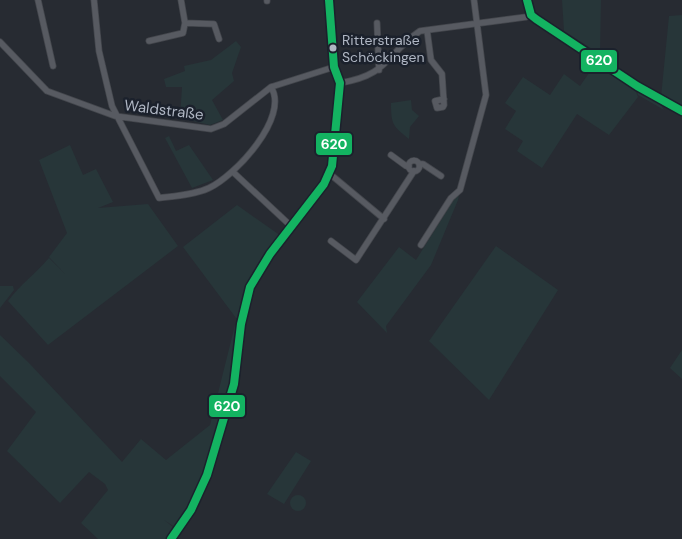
<svg xmlns="http://www.w3.org/2000/svg" width="682" height="539" viewBox="0 0 682 539" font-family="'DM Sans',sans-serif">
  <style>
    .green { fill: #273639 }
    .lines { fill: none; stroke-linecap: round; stroke-linejoin: round }
    .street-casing { stroke: #44474d; stroke-width: 7 }
    .street { stroke: #575a61; stroke-width: 5.5 }
    .bus-1-casing { stroke: #1b212c; stroke-width: 11 }
    .bus-1 { stroke: #13b361; stroke-width: 8 }
    .bus-dot { fill: #b0b7c4; stroke: #1b212c; stroke-width: 2 }
    .labels { text-anchor: middle; dominant-baseline: central; stroke-width: 5; stroke-linejoin: round; paint-order: stroke }
    .bus-label { font-size: 14px; fill: #b0b7c4; stroke: #1b212c; text-anchor: start }
    .street-label { font-size: 15px; fill: #b0b7c4; stroke: #1b212c }
    .line-badge { stroke: #1b212c; stroke-width: 2 }
    .badge-label { font-size: 14px; text-anchor: middle; font-weight: bold; fill: #fff }
  </style>
  <rect width="100%" height="100%" fill="#272b32"/>
  <path class="green" d="M562 0H601L600 54 564 31Z
    M682 15V108L661 97 669 16Z
    M236 41 241 47 232 73 234 81 212 100 223 120 210 125 180 118 182 87H166L164 79 185 71 184 66 211 60Z
    M598 60 636 92 638 97 609 135 577 114 542 168 517 151 523 141 505 129 516 111 505 103 523 77 550 95 564 74 580 86Z
    M637 90 660 104 664 110 638 95Z
    M411 100 412 110 419 116 410 127 409 139C393 126 391 125 391 103Z
    M169 136 176 151 189 145 213 180 192 188 165 138Z
    M70 145 83 175 96 169 113 202 98 208 148 204 178 246 48 345 8 301C20 285 35 274 49 258L65 274 49 257 67 233 39 160Z
    M460 190 458 200 431 265 386 326 387 333 357 302 399 247 416 260Z
    M237 205 281 236C261 261 246 285 239 317L236 318 183 247Z
    M496 246 558 290 489 400 429 341Z
    M0 286H13L14 290 0 308Z
    M235 325 243 326 237 364 201 490 203 476 199 496 178 529 164 520 177 530 171 539H98L81 523 108 490 105 484 89 472 60 503 7 451 36 412 0 376V335L29 363 122 462 141 439 166 460 210 425Z
    M682 350V379L670 368Z
    M296 452 311 461 284 504 267 494Z
    M290 503a8 8 0 1 1 16 0a8 8 0 1 1-16 0Z"/>
  <g class="lines">
    <g class="street-casing">
      <path id="street" d="M38 0 53 66
        M94 0 99 51 112 106 159 198C175 196 194 195 209 188 235 176 290 117 271 87
        M181 0 185 23 214 24 219 39
        M267 0V1
        M527 0 531 15 536 19 637 86 682 111
        M377 23 379 70
        M427 30 431 60 442 74 444 105 443 107 437 108 435 101 444 99
        M149 41 183 33 185 23
        M0 42 47 91 115 116 211 129 224 124 271 87 334 67
        M340 83C389 75 385 55 420 31L526 17 531 15
        M391 155 406 166H409
        M408.5 166a5.5 5.5 0 1 1 11 0a5.5 5.5 0 1 1-11 0Z
        M419 164H423L441 176
        M233 172 292 227
        M330 174 384 219
        M331 241 356 260 414 171
        M421 245 451 198 460 190 486 95 474 0
        M171 539 191 510 207 475 234 384 241 324 250 287 270 254 324 184 332 166 336 141 340 83 334 67 329 0"/>
    </g>
    <use href="#street" class="street"/>
    <g class="bus-1-casing">
      <path id="bus-1" d="M527 0 531 15 536 19 637 86 682 111
        M171 539 191 510 207 475 234 384 241 324 250 287 270 254 324 184 332 166 340 83 334 67 329 0"/>
    </g>
    <use href="#bus-1" class="bus-1"/>
  </g>
  <circle class="bus-dot" cx="333" cy="48" r="4.5"/>
  <g class="labels">
    <g class="bus-label">
      <text x="342" y="40">Ritterstraße<tspan x="342" dy="17">Schöckingen</tspan></text>
    </g>
    <g class="street-label">
      <text transform="translate(164 110) rotate(7)">Waldstraße</text>
    </g>
  </g>
  <g class="line-badge">
    <rect x="580" y="49" width="38" height="24" rx="5" fill="#13b361"/>
    <rect x="315" y="132" width="38" height="24" rx="5" fill="#13b361"/>
    <rect x="208" y="394" width="38" height="24" rx="5" fill="#13b361"/>
  </g>
  <g class="badge-label">
    <text x="599" y="65">620</text>
    <text x="334" y="149">620</text>
    <text x="227" y="411">620</text>
  </g>
</svg>
